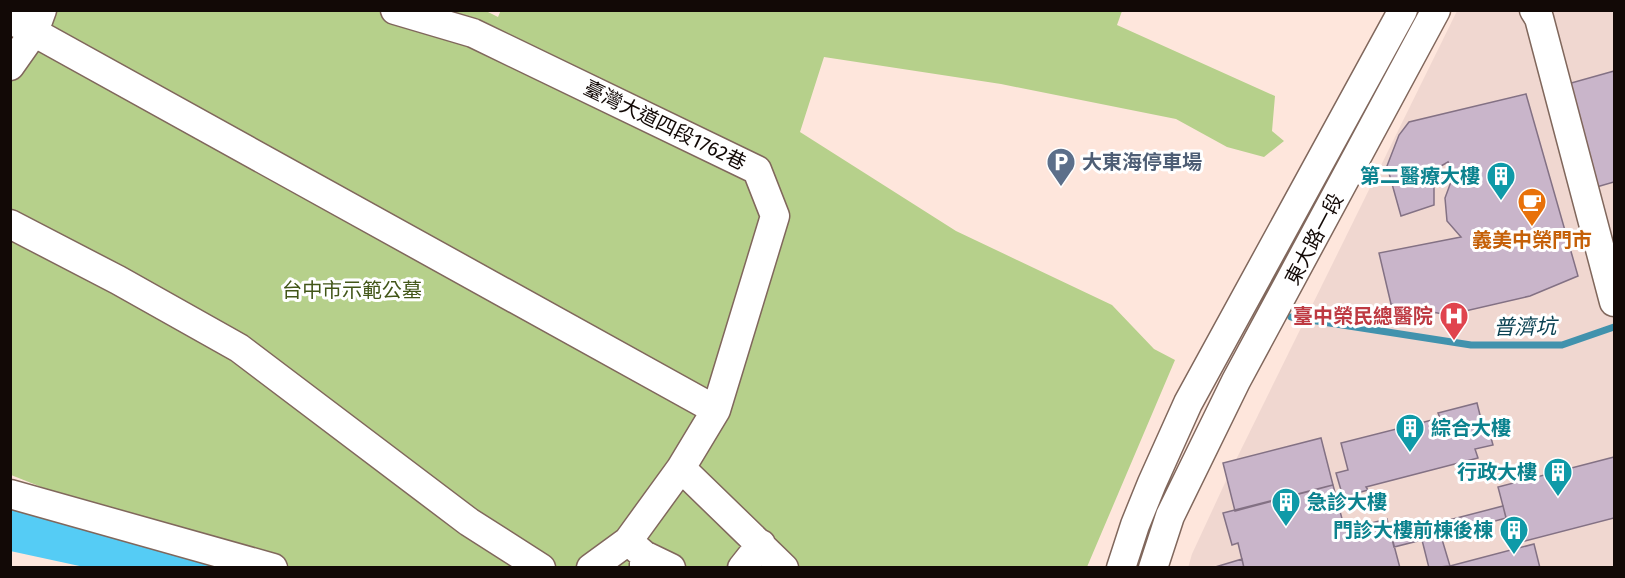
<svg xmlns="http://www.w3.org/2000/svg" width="1625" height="578" viewBox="0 0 1625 578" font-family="'Fira Sans','Noto Sans TC',sans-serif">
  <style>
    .medical { fill: #f0d7d0 }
    .green { fill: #b6d08b }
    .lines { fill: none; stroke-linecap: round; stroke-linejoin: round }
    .stream { stroke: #4192ad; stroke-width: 7 }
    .river { stroke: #55ccf5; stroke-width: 42 }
    .building { fill: #c9b5ca; stroke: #837184; stroke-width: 1.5 }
    .minor-casing { stroke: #80675c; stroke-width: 31 }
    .minor { stroke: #fff; stroke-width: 28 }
    .labels { text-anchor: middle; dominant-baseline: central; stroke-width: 6; stroke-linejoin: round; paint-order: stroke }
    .street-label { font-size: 20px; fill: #120906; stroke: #fff }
    .service-label { font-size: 20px; font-weight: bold; fill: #4e5e75; stroke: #fff; text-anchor: start }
    .culture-label { font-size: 20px; font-weight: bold; fill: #0d838f; stroke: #fff; text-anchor: end }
    .food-label { font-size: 20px; font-weight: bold; fill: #c56008; stroke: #fff }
    .park-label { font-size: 20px; fill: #425618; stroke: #fff }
    .health-label { font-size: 20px; font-weight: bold; fill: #be3a42; stroke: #fff; text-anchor: end }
    .water-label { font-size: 21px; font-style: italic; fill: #094051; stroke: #fff }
  </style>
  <rect width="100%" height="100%" fill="#fee6dc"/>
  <path class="medical" d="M1457 11H1614V567L1188 568 1192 554 1231 470Z"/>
  <path class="green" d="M484 10 498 17 501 10 1122 11 1117 25 1275 96 1272 131 1284 141 1264 157 1227 147 1176 119 1001 84 824 57 800 132 956 231 1112 305 1154 349 1175 360 1087 567H253L183 543 11 475 10 11Z"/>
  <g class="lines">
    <path class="stream" d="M1291 317 1471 345H1562L1614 327"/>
    <path class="river" d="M10 527 17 531 188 568"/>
  </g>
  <path class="building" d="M1614 71V182L1593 188 1564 85Z
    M1526 94 1578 276 1530 296 1448 315 1391 304 1379 253 1461 237 1447 221 1445 198 1452 179 1448 162 1434 170V205L1401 216 1387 166 1399 135 1409 122Z
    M1477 403 1485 435 1490 434 1493 445 1475 449 1478 458 1366 487 1368 490 1343 497 1336 473 1348 470 1341 443 1440 418 1438 413Z
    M1321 438 1333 485 1235 511 1223 463Z
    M1614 457V518L1513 544 1498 487Z
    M1333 485 1345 530 1387 519 1400 568H1244L1238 543 1232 545 1223 513Z
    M1503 506 1506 518 1441 536 1450 566 1429 568 1422 540 1394 547 1391 535Z
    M1534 544 1540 568H1444L1450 566Z
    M1242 559 1244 568H1212Z"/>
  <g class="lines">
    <g class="minor-casing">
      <path id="minor" d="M395 10 473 33 757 170 775 216 716 410 681 468 628 541 591 568
        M1534 10 1539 18 1614 302
        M10 19 716 410
        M10 66 34 32 42 10
        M10 224 118 280 239 348 469 522 541 568
        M681 468 784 568
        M10 494 273 568
        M628 541 644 555V568
        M644 555 671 568
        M742 568 761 544
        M1121 568 1135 525 1152 483 1188 403 1403 10
        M1153 568 1170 516 1236 381 1436 10"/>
    </g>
    <use href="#minor" class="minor"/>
  </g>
  <defs>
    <g id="parking-pin" transform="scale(1.5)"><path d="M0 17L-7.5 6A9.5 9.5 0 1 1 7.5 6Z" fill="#5c6f8a" stroke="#fff"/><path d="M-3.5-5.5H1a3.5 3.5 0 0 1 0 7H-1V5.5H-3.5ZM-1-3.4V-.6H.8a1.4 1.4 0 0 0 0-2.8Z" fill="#fff"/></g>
    <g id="building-pin" transform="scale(1.5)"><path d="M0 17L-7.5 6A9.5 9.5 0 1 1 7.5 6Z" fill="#0f9aa8" stroke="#fff"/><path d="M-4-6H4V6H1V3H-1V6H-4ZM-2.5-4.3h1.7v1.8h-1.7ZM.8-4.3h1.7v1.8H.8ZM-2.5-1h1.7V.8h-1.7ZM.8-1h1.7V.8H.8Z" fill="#fff"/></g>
    <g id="cafe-pin" transform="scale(1.5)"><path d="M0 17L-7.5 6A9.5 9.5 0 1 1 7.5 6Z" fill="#e8710a" stroke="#fff"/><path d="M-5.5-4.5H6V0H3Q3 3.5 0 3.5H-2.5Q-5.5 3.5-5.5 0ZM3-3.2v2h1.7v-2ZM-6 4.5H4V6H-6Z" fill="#fff"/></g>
    <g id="hospital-pin" transform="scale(1.5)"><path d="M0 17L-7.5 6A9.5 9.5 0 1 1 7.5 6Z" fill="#e0444e" stroke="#fff"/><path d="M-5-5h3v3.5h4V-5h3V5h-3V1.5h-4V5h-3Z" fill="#fff"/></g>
  </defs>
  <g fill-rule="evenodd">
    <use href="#parking-pin" x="1061" y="162"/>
    <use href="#building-pin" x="1501" y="176"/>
    <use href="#cafe-pin" x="1532" y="202"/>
    <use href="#hospital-pin" x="1454" y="316"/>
    <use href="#building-pin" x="1410" y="428"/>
    <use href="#building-pin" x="1558" y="472"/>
    <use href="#building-pin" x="1286" y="502"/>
    <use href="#building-pin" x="1514" y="530"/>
  </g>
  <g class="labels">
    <g class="street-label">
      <text transform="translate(665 125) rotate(26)">臺灣大道四段1762巷</text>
      <text transform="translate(1314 239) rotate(-62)">東大路一段</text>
    </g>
    <g class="service-label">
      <text x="1082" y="162">大東海停車場</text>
    </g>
    <g class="culture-label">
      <text x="1480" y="176">第二醫療大樓</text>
      <text x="1431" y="428" text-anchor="start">綜合大樓</text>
      <text x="1537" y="472">行政大樓</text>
      <text x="1307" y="502" text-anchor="start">急診大樓</text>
      <text x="1493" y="530">門診大樓前棟後棟</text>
    </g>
    <g class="food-label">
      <text x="1532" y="240">義美中榮門市</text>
    </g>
    <g class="park-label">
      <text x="352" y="290">台中市示範公墓</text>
    </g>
    <g class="health-label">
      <text x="1433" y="316">臺中榮民總醫院</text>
    </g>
    <g class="water-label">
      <text transform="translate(1525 327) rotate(-1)">普濟坑</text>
    </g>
  </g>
  <rect width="1625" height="578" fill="none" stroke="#120906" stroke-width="24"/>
</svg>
